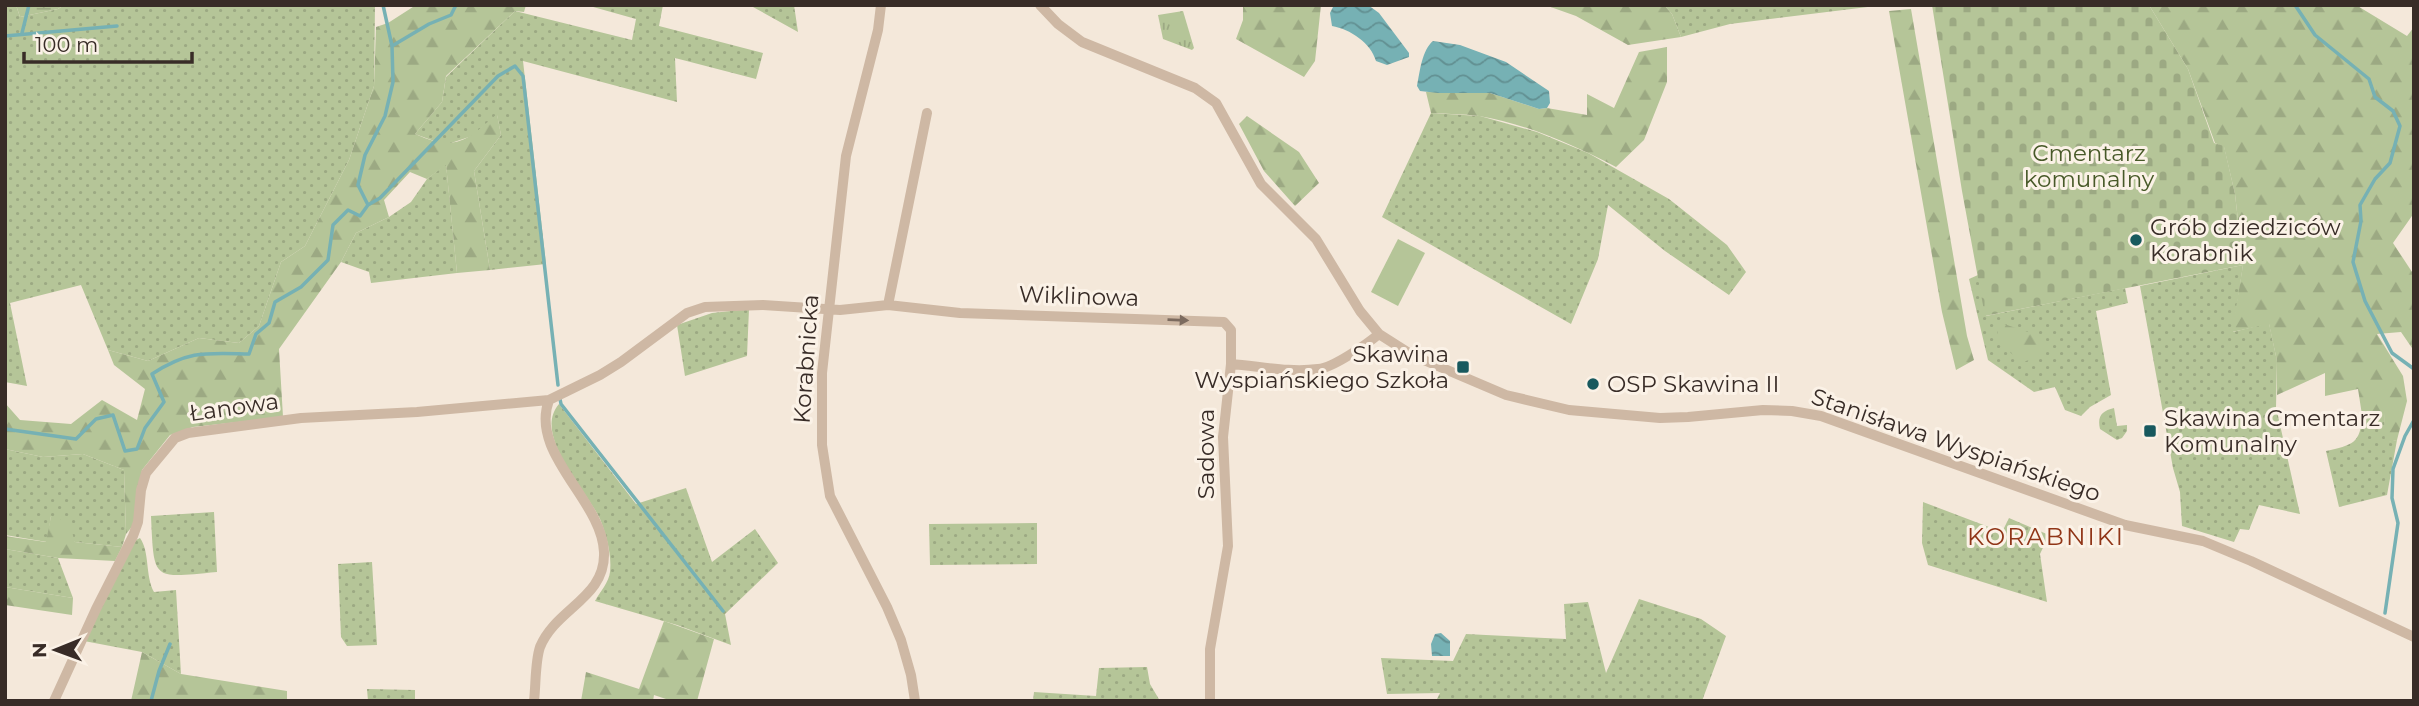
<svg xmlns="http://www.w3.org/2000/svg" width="2419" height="706" viewBox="0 0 2419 706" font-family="Montserrat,sans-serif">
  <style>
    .grass { fill: url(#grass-dots) }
    .forest { fill: url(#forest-firs) }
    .wetland { fill: url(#wetland-marsh) }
    .cemetery { fill: url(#cemetery-stones) }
    .park { fill: url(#park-tufts) }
    .garden { fill: #b5c598 }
    .water { fill: url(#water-waves) }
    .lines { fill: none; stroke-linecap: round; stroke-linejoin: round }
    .stream { stroke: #76b1b4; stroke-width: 3.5 }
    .minor { stroke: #ceb8a4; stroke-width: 10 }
    .oneway { fill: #7c6b5f }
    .poi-dot { fill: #18595e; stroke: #fbf2e7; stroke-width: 2.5 }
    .labels { text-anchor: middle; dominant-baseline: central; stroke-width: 6; stroke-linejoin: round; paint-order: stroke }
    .park-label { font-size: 23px; fill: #475928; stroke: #fbf2e7 }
    .poi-label { font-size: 23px; fill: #382c27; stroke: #fbf2e7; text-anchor: start }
    .street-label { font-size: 23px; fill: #382c27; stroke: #fbf2e7 }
    .neighbourhood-label { font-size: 24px; letter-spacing: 2px; fill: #903517; stroke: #fbf2e7 }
  </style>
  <defs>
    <pattern id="grass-dots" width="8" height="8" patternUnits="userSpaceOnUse" patternTransform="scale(1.75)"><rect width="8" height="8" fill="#b5c598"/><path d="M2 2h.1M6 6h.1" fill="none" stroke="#9ca983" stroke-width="1.8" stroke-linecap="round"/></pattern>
    <pattern id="forest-firs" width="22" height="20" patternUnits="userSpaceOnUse" patternTransform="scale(1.75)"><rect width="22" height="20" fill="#b5c598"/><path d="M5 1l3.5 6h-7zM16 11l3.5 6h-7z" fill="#9ca983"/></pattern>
    <pattern id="wetland-marsh" width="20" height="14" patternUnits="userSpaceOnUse" patternTransform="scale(1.75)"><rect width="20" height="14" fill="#b5c598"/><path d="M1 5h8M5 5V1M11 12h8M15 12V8" fill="none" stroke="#9ca983"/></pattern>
    <pattern id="cemetery-stones" width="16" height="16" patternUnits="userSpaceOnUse" patternTransform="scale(1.75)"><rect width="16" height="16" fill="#b5c598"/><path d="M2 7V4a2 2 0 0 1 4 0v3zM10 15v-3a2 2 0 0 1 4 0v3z" fill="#9ca983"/></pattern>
    <pattern id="park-tufts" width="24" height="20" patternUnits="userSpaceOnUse" patternTransform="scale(1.75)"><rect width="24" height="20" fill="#b5c598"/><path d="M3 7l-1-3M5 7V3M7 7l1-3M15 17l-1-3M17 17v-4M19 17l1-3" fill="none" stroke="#9ca983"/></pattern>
    <pattern id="water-waves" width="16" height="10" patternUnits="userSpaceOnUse" patternTransform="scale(1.75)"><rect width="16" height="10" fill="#76b1b4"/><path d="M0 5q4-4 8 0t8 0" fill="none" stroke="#629092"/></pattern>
  </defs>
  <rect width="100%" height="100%" fill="#f4e8da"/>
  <path class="grass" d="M5 5H16L20 17 58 9 64 5H375L374 86 349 160 305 246 281 262 259 326 239 343 199 338 148 361 108 350 81 285 10 303 27 386 5 382Z
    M586 5H663L659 26 763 53 756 79 675 58 677 102 523 61 546 264 490 270 474 171 501 135 497 115 472 136 445 145 415 134 442 102 446 77 515 11 632 40 636 19Z
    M753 5H794L798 32 753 7Z
    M1664 5H1884L1730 24 1681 37 1672 14Z
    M1431 113 1480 116 1537 132 1588 153 1669 199 1727 245 1746 272 1729 295 1665 251 1608 205 1598 259 1571 324 1382 217Z
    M446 164 457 273 371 283 369 272 341 262 356 233 389 217 411 202 427 179Z
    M2243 265 2233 332 2269 323 2277 361 2276 407 2300 514 2259 505 2249 530 2240 529 2234 542 2182 526 2180 492 2173 468 2140 286Z
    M1978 275 1986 316 2125 288 2128 303 2096 311 2111 395 2090 407 2081 416 2065 410 2055 387 2034 392 1988 360 1969 279Z
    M749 309 747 356 685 376 677 325 712 313Z
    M559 404 636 504 686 488 712 562 755 529 778 563 725 614 731 645 677 625 595 601C600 592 609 582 610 572 612 555 606 534 600 519 586 489 532 435 559 404Z
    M2114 408 2117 426 2127 425V431L2122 438 2117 440 2100 429C2097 416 2102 411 2114 408Z
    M2384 412 2386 442 2397 440 2387 495 2339 507 2326 451C2352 445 2361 444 2362 415Z
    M5 449 43 457 83 454 124 470 126 534 122 547 75 542 51 516 47 542 5 535Z
    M1923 502 2002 532 2009 518 2049 535 2040 554 2047 602 1928 565 1922 543Z
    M214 512 217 572C152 578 154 582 151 516Z
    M1037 523V564L930 565 929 524Z
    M140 538C150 552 145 576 154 592L176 590 181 674 142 652 84 641 134 541Z
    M5 549 58 558 73 598 5 587Z
    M372 562 377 645 347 646 341 637 338 564Z
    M1639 599 1701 619 1726 636 1702 701H1436L1440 693 1387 694 1381 658 1453 661 1466 634 1566 639 1564 604 1588 602 1606 673Z
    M1147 667 1150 684 1160 701H1033L1034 692 1096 696 1099 668Z
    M367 689 415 690V701H368Z"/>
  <path class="forest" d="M416 5H526L524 12 515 11 446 76 442 102 415 134C456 152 466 141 497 114L501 135 474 171 490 270 457 273 446 165 427 179 410 172 384 200 389 217 356 233 341 262 279 349 283 417 193 427 170 435 142 470 135 523 126 534 124 470 83 454 43 457 5 449V403L20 420 71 424 102 400 137 420 145 389 114 365 108 350 148 361 199 338 239 343 259 326 281 262 305 246 349 160 374 86 376 27 388 23Z
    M1243 5H1321L1315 61 1304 77 1236 39 1243 20Z
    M1545 5H1664L1672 14 1681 37 1628 45 1576 16Z
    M2149 5H2356L2407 36 2414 27V213L2393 243 2414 275V351L2401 332 2377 334 2403 376 2407 401 2397 440 2385 443 2384 413 2362 415 2358 389 2325 396V373L2277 395V361L2269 324 2232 332 2243 265 2235 194 2224 147 2215 143 2188 69Z
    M1911 9 1967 336 1974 360 1956 370 1942 312 1889 11Z
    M1667 47V82L1644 140 1616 167C1574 145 1527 124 1479 116 1464 114 1447 114 1431 113L1426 92 1490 93 1539 109 1547 108 1587 115V94L1614 108 1639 52Z
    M1247 116 1299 152 1319 183 1295 206 1264 171 1239 124Z
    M1998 322 2043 337V355L2023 362 1997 343Z
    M51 516 69 523 75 542 122 547 115 561 58 558 5 549V536L46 542Z
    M5 587 73 598 72 615 5 605Z
    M664 621 714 639 697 701H672L654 695 653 701H581L586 672 639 689Z
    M142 652 181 674 287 691V701H131Z"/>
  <path class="wetland" d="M16 5H64L58 9 20 17Z"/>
  <path class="cemetery" d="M1932 5H2149L2188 69 2214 143 2224 146 2235 194 2243 265 1985 316 1962 191Z"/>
  <path class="park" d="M1183 11 1194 48 1192 50 1163 39 1158 15Z"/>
  <path class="garden" d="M1398 239 1425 253 1398 306 1371 292Z"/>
  <path class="water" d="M1334 5H1368L1379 13 1409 53V57L1387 65 1376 61C1371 43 1350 29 1332 26L1330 13Z
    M1433 41 1460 45 1506 62 1549 91 1550 103 1547 108 1539 109 1490 93H1438L1420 91 1417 86C1420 71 1422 50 1433 41Z
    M1441 633 1450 641V656H1432L1431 644 1435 634Z"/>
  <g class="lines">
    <path class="stream" d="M383 5 392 46
      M2295 5 2315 35 2369 79 2375 97 2393 111 2400 126 2390 163 2375 179 2360 205 2361 221 2353 262 2365 301 2392 353 2414 369
      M22 33 29 5
      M5 36 117 26
      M368 205 380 198 498 76 515 66 523 76 558 385
      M560 399 561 404 723 611
      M5 429 76 439 96 419 113 415 125 451 137 449 145 428 164 402 152 374C189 350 206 353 249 354L256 334 269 323 275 302 301 287 328 260 333 225 348 210 360 216 368 205 358 185 365 155 385 116 393 82 392 46 429 24 451 15 456 5
      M2385 613 2398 523 2392 498 2393 469 2405 436 2414 420
      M151 701 159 671 170 644"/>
    <path class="minor" d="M881 5 878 30 846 156 822 373V445L830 496 887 607 901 640 911 675 915 701
      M1040 5 1058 24 1082 42 1195 88 1216 103 1261 184 1316 239 1360 311 1379 334 1412 355 1506 395 1569 410 1660 418 1688 417 1763 410 1792 411 1821 416 2125 525 2203 541 2251 561 2414 637
      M888 305 960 313 1224 322 1231 330V364
      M54 701 96 609 133 536 138 522 141 490 146 473 175 438 188 433 301 418 417 412 549 400
      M534 701C536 684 535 662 540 647 556 608 606 598 604 552 602 500 529 454 549 400L600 375 621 362 687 313 705 307 763 305 840 310 888 305 927 113
      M1210 701V649L1228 546 1223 437 1231 364C1259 366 1290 373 1318 369 1333 368 1367 344 1379 334"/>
  </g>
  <defs><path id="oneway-solid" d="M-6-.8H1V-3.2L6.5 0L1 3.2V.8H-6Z" transform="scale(1.75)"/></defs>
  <use class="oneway" href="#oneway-solid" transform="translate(1178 320) rotate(2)"/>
  <g class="poi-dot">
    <circle cx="2136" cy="240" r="7"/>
    <rect x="1456" y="360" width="14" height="14" rx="3.5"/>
    <circle cx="1593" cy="384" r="7"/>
    <rect x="2143" y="424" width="14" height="14" rx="3.5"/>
  </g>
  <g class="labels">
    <g class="park-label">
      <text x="2089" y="153">Cmentarz<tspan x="2089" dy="26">komunalny</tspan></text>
    </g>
    <g class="poi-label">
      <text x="2150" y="227">Grób dziedziców<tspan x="2150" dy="26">Korabnik</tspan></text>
      <text x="1449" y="354" text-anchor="end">Skawina<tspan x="1449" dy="26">Wyspiańskiego Szkoła</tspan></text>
      <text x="1607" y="384">OSP Skawina II</text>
      <text x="2164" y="418">Skawina Cmentarz<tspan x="2164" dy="26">Komunalny</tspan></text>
    </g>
    <g class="street-label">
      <text transform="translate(1079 296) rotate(2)">Wiklinowa</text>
      <text transform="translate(806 359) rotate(-86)">Korabnicka</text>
      <text transform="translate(234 407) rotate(-8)">Łanowa</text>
      <text transform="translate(1956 445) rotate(19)">Stanisława Wyspiańskiego</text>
      <text transform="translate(1206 454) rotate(-90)">Sadowa</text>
    </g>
    <g class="neighbourhood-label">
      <text x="2046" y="536">KORABNIKI</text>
    </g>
  </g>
  <rect width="2419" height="706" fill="none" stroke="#382c27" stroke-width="14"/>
  <g transform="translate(56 650) rotate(269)" stroke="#fbf2e7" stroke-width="5" paint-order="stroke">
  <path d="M0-5L12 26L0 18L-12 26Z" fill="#382c27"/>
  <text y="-10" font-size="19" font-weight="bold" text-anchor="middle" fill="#382c27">N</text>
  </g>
  <path d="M24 52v10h168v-10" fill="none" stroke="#382c27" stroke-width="3.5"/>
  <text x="35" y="52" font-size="21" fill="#382c27" stroke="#fbf2e7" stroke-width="5" paint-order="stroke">100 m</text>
</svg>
